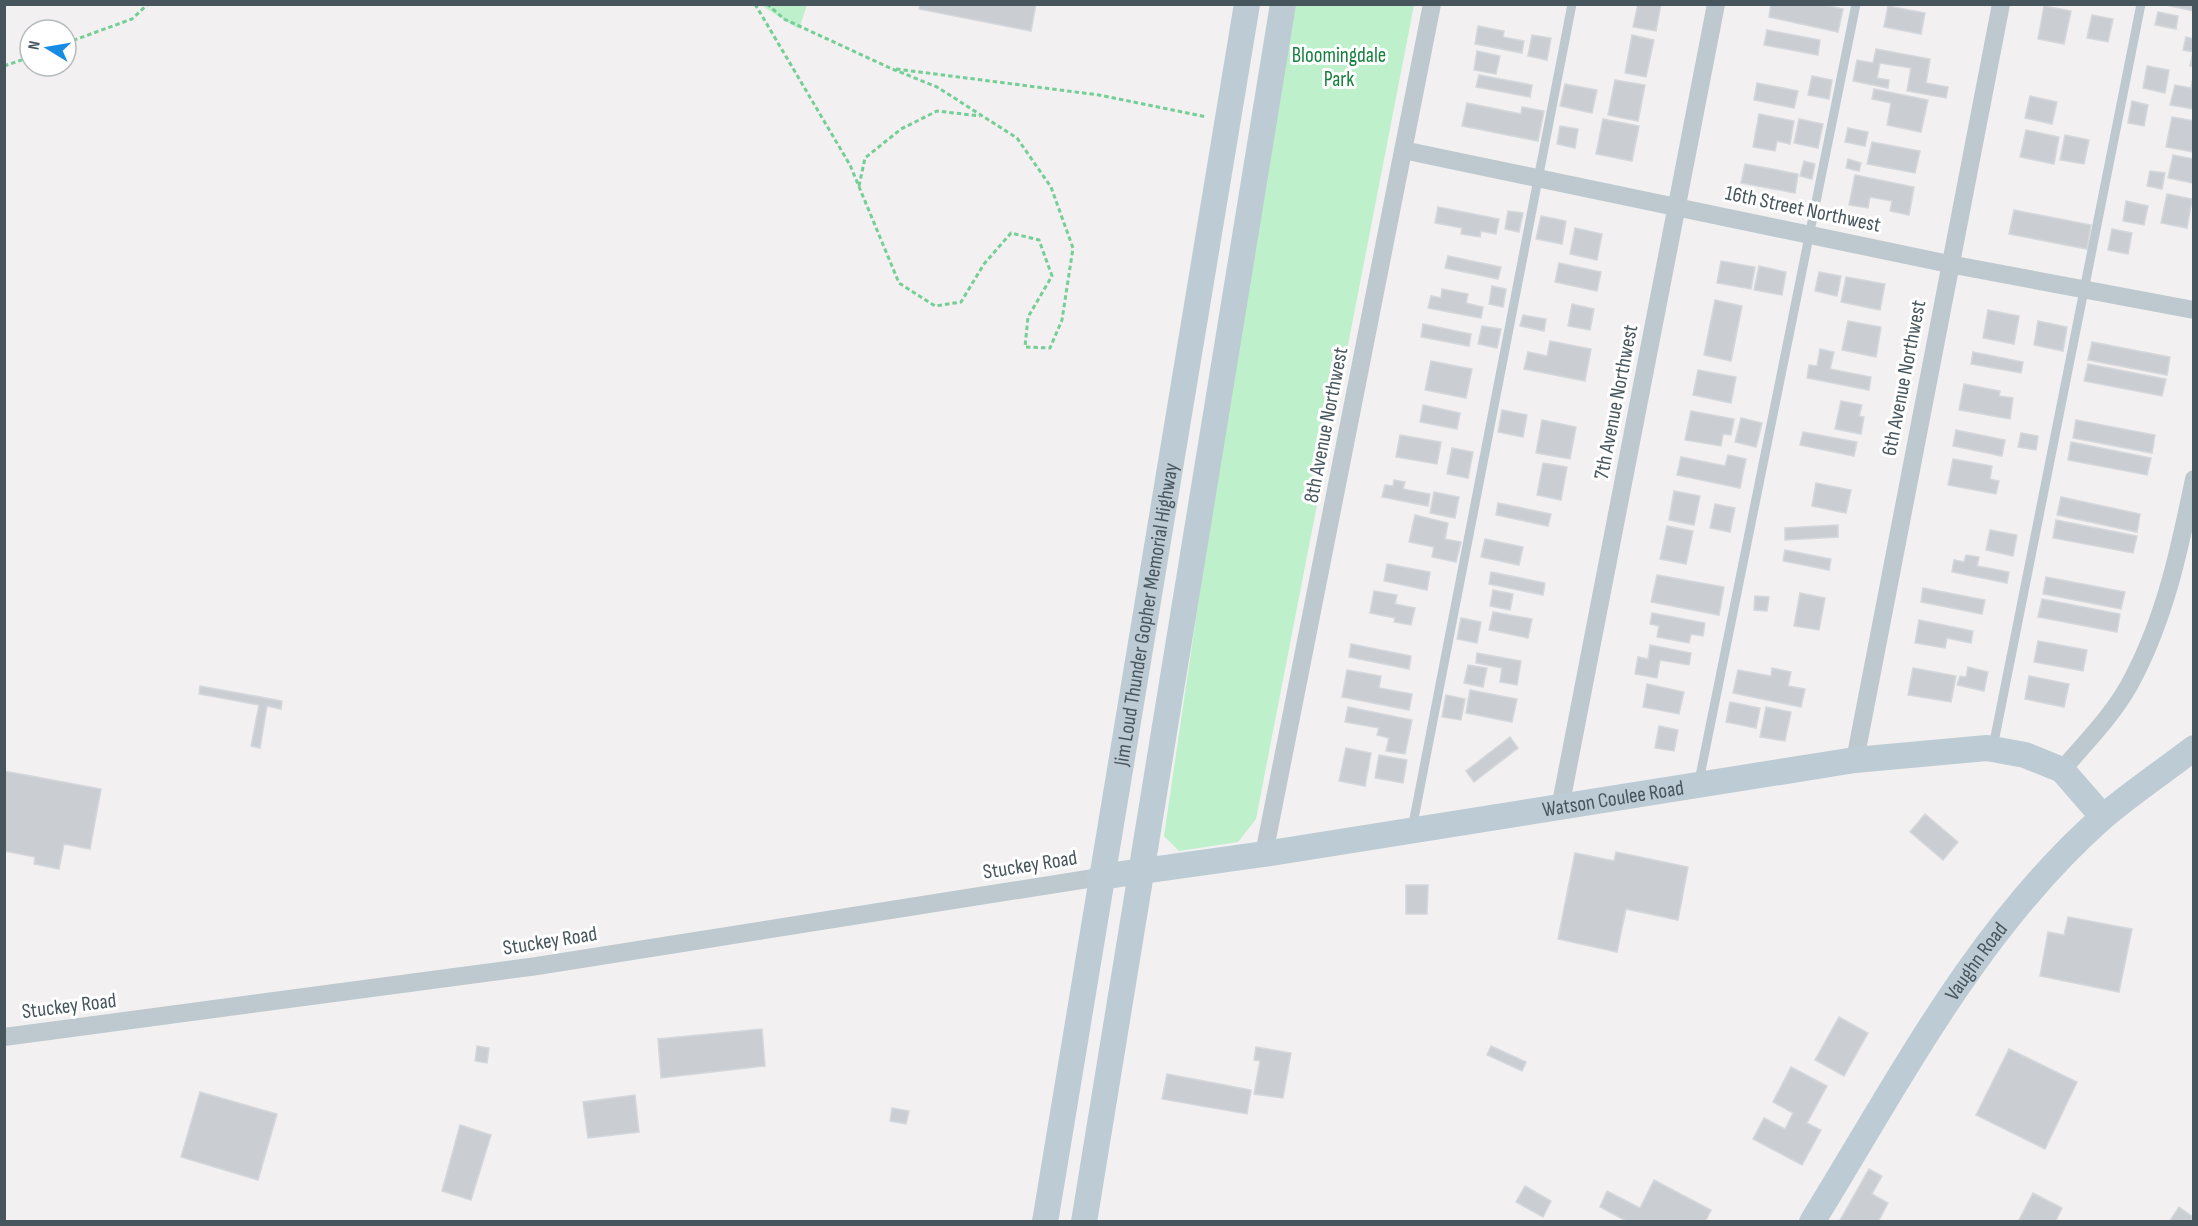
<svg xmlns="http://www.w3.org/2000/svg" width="2198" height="1226" viewBox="0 0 2198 1226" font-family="'Sofia Sans Condensed',sans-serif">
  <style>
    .green { fill: #bef0cb }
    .building { fill: #caced2; stroke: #d4d7db; stroke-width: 1.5 }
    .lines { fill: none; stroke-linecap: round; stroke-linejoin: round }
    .path { stroke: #76ce97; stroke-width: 3; stroke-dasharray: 4.5 3; stroke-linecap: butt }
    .service { stroke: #bdc9cf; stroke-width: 9 }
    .minor { stroke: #bdc9cf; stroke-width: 18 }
    .secondary { stroke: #bdcbd4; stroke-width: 26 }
    .labels { text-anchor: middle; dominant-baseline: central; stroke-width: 6; stroke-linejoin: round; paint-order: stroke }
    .park-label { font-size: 21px; fill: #16813e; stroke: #fff }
    .street-label { font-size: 21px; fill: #47565d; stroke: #fff }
  </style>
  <rect width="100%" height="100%" fill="#f2f0f0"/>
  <path class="green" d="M761 5H807L799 29Z
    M1286 5H1414L1256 819 1238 842 1179 851 1164 836Z"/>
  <path class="building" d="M920 4H1036L1031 31 919 9Z
    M1638 4H1661L1656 31 1633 27Z
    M1771 4H1820L1843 9 1838 32 1769 17Z
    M2194 4V11L2165 5V4Z
    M1888 6 1925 13 1921 34 1884 27Z
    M2044 6 2071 11 2064 44 2038 39Z
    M2158 12 2178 16 2176 29 2155 25Z
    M2092 15 2113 19 2108 42 2087 38Z
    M1478 26 1504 31 1503 37 1524 41 1522 53 1475 44Z
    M1767 30 1820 40 1818 55 1764 45Z
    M1532 35 1551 38 1547 60 1528 56Z
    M1632 35 1654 40 1646 77 1625 73Z
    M2186 37 2194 39V66H2190L2193 52 2183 50Z
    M1876 49 1930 59 1926 83 1948 87 1946 98 1907 91 1911 68 1880 63 1877 78 1889 80 1888 88 1853 81 1857 60 1873 63Z
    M1477 51 1500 56 1496 74 1474 70Z
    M2147 66 2169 70 2165 93 2143 88Z
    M1479 75 1532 85 1530 97 1476 87Z
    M1812 76 1832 80 1829 99 1808 95Z
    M2193 78 2194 109 2170 105 2175 85 2191 88Z
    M1615 80 1645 85 1638 121 1608 115Z
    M1757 83 1798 91 1794 108 1754 100Z
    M1565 84 1597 90 1592 113 1560 106Z
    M1874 89 1928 100 1921 132 1887 125 1891 103 1872 99Z
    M2030 96 2057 102 2052 124 2025 118Z
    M2132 101 2148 105 2144 126 2128 123Z
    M1467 103 1521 114 1522 107 1544 111 1538 141 1462 126Z
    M1759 114 1794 121 1790 144 1777 141 1775 151 1753 147Z
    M2172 117 2194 121V152L2166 147Z
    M1603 119 1639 126 1632 161 1596 154Z
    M1799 119 1823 124 1818 148 1794 143Z
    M1560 126 1578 129 1575 148 1557 144Z
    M1848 128 1868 132 1865 146 1845 142Z
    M2026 130 2059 137 2054 164 2020 157Z
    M2065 135 2089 140 2084 164 2060 160Z
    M1872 142 1920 151 1915 173 1867 164Z
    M2173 155 2194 159 2193 183 2168 178Z
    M1848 159 1861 163 1859 171 1846 168Z
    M1804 161 1815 164 1812 179 1800 176Z
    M1745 164 1798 174 1795 193 1741 183Z
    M2150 171 2165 173 2162 189 2147 186Z
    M1855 175 1914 187 1909 215 1890 211 1892 201 1870 197 1868 208 1849 205Z
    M2167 194 2192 199 2187 228 2161 223Z
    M2126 201 2148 206 2144 225 2123 221Z
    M1438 207 1499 219 1496 234 1481 231 1480 237 1461 234 1462 228 1435 223Z
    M2014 210 2091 225 2087 249 2009 234Z
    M1508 211 1523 213 1519 232 1505 229Z
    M1541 216 1566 221 1562 244 1536 239Z
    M1575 228 1602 234 1597 260 1570 254Z
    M2112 229 2132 233 2128 254 2108 250Z
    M1448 256 1501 267 1498 279 1445 268Z
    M1721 261 1755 267 1751 289 1717 283Z
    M1559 263 1601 272 1597 291 1555 282Z
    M1759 266 1786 272 1782 295 1754 290Z
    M1819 272 1841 276 1837 296 1815 291Z
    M1846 277 1885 284 1880 310 1841 302Z
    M1492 286 1506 289 1503 307 1489 304Z
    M1442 289 1468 294 1466 303 1483 307 1481 318 1428 308 1431 296 1441 298Z
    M1715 300 1742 306 1731 361 1704 355Z
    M1572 304 1594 309 1590 330 1568 326Z
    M1988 310 2019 316 2014 344 1983 338Z
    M1523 315 1546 319 1544 331 1520 326Z
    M1848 321 1881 327 1876 357 1842 350Z
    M2038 321 2067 327 2063 351 2034 345Z
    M1423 324 1471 334 1469 346 1421 337Z
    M1482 326 1501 329 1497 348 1478 344Z
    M1550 341 1591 349 1585 381 1524 369 1528 352 1547 356Z
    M2092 342 2170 357 2167 375 2088 360Z
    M1820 349 1834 352 1830 369 1871 377 1869 390 1807 378 1809 365 1817 366Z
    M1973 352 2023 362 2021 373 1971 364Z
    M1431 361 1472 369 1466 398 1425 390Z
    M2088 364 2166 379 2162 396 2084 381Z
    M1698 370 1736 377 1731 403 1693 395Z
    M1964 384 2000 391 1999 396 2013 398 2010 419 1959 410Z
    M1841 401 1862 405 1859 416 1864 417 1861 434 1835 429Z
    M1423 405 1460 413 1457 429 1420 422Z
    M1502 410 1527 415 1523 437 1498 432Z
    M1691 411 1734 419 1731 435 1723 434 1721 446 1685 440Z
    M1741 418 1762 423 1756 447 1735 442Z
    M1542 420 1576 427 1570 459 1536 453Z
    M2076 420 2155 435 2152 453 2073 438Z
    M1956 430 2005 440 2002 456 1953 446Z
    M1803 432 1857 442 1854 456 1800 445Z
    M2021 433 2038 436 2036 450 2018 447Z
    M1400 435 1441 442 1437 464 1396 457Z
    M2071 442 2151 458 2147 475 2068 460Z
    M1452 448 1473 452 1468 478 1447 474Z
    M1728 455 1746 459 1740 488 1677 475 1681 457 1725 466Z
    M1953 459 1992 466 1990 479 1999 481 1996 494 1948 485Z
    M1543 463 1567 467 1561 500 1537 495Z
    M1394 480 1405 482 1403 489 1430 494 1428 506 1382 497 1385 485 1393 486Z
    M1816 483 1851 490 1846 513 1812 506Z
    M1674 491 1700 496 1694 525 1669 520Z
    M1434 492 1459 497 1455 518 1430 513Z
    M2061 497 2140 514 2137 532 2057 515Z
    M1498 503 1551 514 1548 526 1496 515Z
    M1715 504 1735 508 1730 532 1710 528Z
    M1415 515 1448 523 1445 539 1461 542 1456 562 1432 557 1434 547 1409 542Z
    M2056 520 2137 536 2133 553 2053 538Z
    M1838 525V537L1785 540V528Z
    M1667 526 1693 531 1686 564 1660 559Z
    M1990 530 2017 535 2013 556 1986 550Z
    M1485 539 1523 547 1519 565 1481 557Z
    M1785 550 1831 559 1829 570 1783 561Z
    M1966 555 1979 557 1977 566 2009 572 2007 583 1952 572 1954 560 1964 562Z
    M1387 564 1430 572 1427 590 1384 581Z
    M1491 572 1545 583 1543 595 1489 584Z
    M1657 575 1724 587 1719 615 1651 602Z
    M2046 577 2125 592 2121 609 2043 594Z
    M1923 588 1985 600 1982 614 1921 602Z
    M1493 590 1513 594 1510 610 1490 606Z
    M1374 591 1397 595 1395 604 1415 608 1411 625 1394 622 1395 618 1370 613Z
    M1800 593 1825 598 1819 630 1794 626Z
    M1755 596 1769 597 1767 611 1754 610Z
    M2042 599 2120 614 2117 632 2038 617Z
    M1493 612 1532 619 1528 638 1489 630Z
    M1652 613 1705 623 1703 636 1691 634 1689 643 1657 637 1659 626 1650 624Z
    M1461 618 1481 622 1477 643 1457 639Z
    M1919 620 1973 631 1971 643 1947 638 1945 648 1915 643Z
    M2038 641 2087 650 2083 671 2034 662Z
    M1351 644 1411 656 1409 669 1349 657Z
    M1650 645 1691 653 1689 665 1660 660 1657 678 1635 674 1638 657 1648 659Z
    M1477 653 1521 661 1517 685 1500 682 1502 668 1476 663Z
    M1468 665 1487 668 1483 687 1464 683Z
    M1968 667 1988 672 1984 691 1957 685 1960 676 1966 677Z
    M1772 668 1791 672 1788 686 1805 689 1801 707 1733 693 1738 670 1771 676Z
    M1913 668 1956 676 1951 702 1908 695Z
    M1347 670 1381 676 1379 688 1412 694 1409 710 1342 697Z
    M2029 676 2069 684 2064 707 2025 699Z
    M1647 684 1684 692 1679 714 1643 707Z
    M200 686 282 701 281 709 267 706 260 748 251 746 259 705 199 694Z
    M1470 690 1517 699 1512 722 1466 713Z
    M1446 695 1465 699 1461 720 1442 717Z
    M1730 702 1760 708 1756 728 1726 722Z
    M1348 707 1412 720 1405 754 1386 751 1389 738 1377 735 1379 728 1345 722Z
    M1766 707 1791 712 1785 741 1760 737Z
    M1659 726 1678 730 1674 751 1655 748Z
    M1510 737 1518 748 1474 782 1466 771Z
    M1346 748 1371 753 1365 786 1339 781Z
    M1379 755 1407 760 1403 783 1375 778Z
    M4 771 101 789 90 849 64 844 59 869 34 864 35 857 4 851Z
    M1925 814 1958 842 1943 860 1910 832Z
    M1616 852 1688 867 1678 920 1626 909 1617 952 1558 939 1575 853 1614 861Z
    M1406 885H1428L1427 914H1406Z
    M2068 917 2132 929 2119 992 2040 976 2048 932 2064 935Z
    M1839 1017 1868 1033 1844 1076 1815 1060Z
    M762 1029 765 1066 661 1078 658 1039Z
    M477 1046 489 1048 487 1063 475 1061Z
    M1491 1046 1526 1062 1522 1071 1487 1055Z
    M1256 1047 1291 1053 1283 1098 1254 1094 1260 1061 1254 1060Z
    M2009 1049 2077 1082 2045 1149 1976 1115Z
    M1791 1067 1827 1086 1807 1123 1821 1130 1802 1165 1753 1139 1764 1118 1785 1129 1793 1113 1773 1102Z
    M1167 1074 1251 1090 1247 1114 1162 1099Z
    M200 1092 277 1114 258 1180 181 1157Z
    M635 1095 639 1132 588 1138 583 1102Z
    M892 1108 909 1111 906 1124 890 1121Z
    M460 1125 491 1135 471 1200 442 1191Z
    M1869 1169 1882 1176 1872 1194 1888 1203 1878 1222H1839Z
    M1654 1180 1711 1210 1705 1222H1628L1600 1207 1607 1191 1640 1208Z
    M1525 1186 1551 1201 1543 1217 1516 1202Z
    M2033 1193 2062 1208 2055 1222H2018Z
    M2179 1207 2193 1217 2190 1222H2169Z"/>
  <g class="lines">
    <path class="path" d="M755 4 850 165 899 283 935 306 961 302 984 264 1011 233 1039 240 1052 276 1028 317 1025 347 1050 348 1062 320 1073 248 1051 187 1017 138 937 87 890 68
      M767 4 784 19 890 68
      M66 43 132 19 148 4
      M4 66 30 57
      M896 69 1099 95 1207 117
      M859 186 865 158 901 129 937 111 980 116"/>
    <path class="service" d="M1993 747 2141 4
      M1699 781 1856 4
      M1412 829 1572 4"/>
    <path class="minor" d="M1403 150 1949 264 2194 310
      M1855 760 2001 4
      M2062 770C2087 741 2117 711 2134 676 2166 614 2180 547 2194 479
      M1560 808 1716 4
      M1264 854 1432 4
      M4 1037 537 966 1100 877"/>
    <g class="secondary">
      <path id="s1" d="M1100 877 1264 854 1855 760 1987 748 2025 755 2062 770 2103 817"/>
      <path id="s2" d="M1045 1222 1247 4"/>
      <path d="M1084 1222 1283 4"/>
      <path id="s3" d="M1812 1222C1899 1081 1977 928 2103 817 2131 793 2164 771 2194 748"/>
    </g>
  </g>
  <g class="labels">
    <g class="park-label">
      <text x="1339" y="55">Bloomingdale<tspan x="1339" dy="24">Park</tspan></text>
    </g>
    <g class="street-label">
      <text transform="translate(1803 209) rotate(12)">16th Street Northwest</text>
      <text transform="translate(1904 378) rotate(-79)">6th Avenue Northwest</text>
      <text transform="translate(1616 402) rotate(-79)">7th Avenue Northwest</text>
      <text transform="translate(1326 425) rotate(-79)">8th Avenue Northwest</text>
      <text stroke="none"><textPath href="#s2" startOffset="616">Jim Loud Thunder Gopher Memorial Highway</textPath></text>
      <text stroke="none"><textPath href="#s1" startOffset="519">Watson Coulee Road</textPath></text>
      <text transform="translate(1030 865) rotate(-9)">Stuckey Road</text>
      <text transform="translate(550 941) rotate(-9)">Stuckey Road</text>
      <text stroke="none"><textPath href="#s3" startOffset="308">Vaughn Road</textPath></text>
      <text transform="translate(69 1006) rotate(-7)">Stuckey Road</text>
    </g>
  </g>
  <rect width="2198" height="1226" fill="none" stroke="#47565d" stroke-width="12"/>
  <g transform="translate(48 48) rotate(281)"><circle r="28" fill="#ffffff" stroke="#b5bbbe" stroke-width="1.5"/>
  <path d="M0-4.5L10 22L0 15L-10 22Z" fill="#188be4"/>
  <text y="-9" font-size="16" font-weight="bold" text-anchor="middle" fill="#47565d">N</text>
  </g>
</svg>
